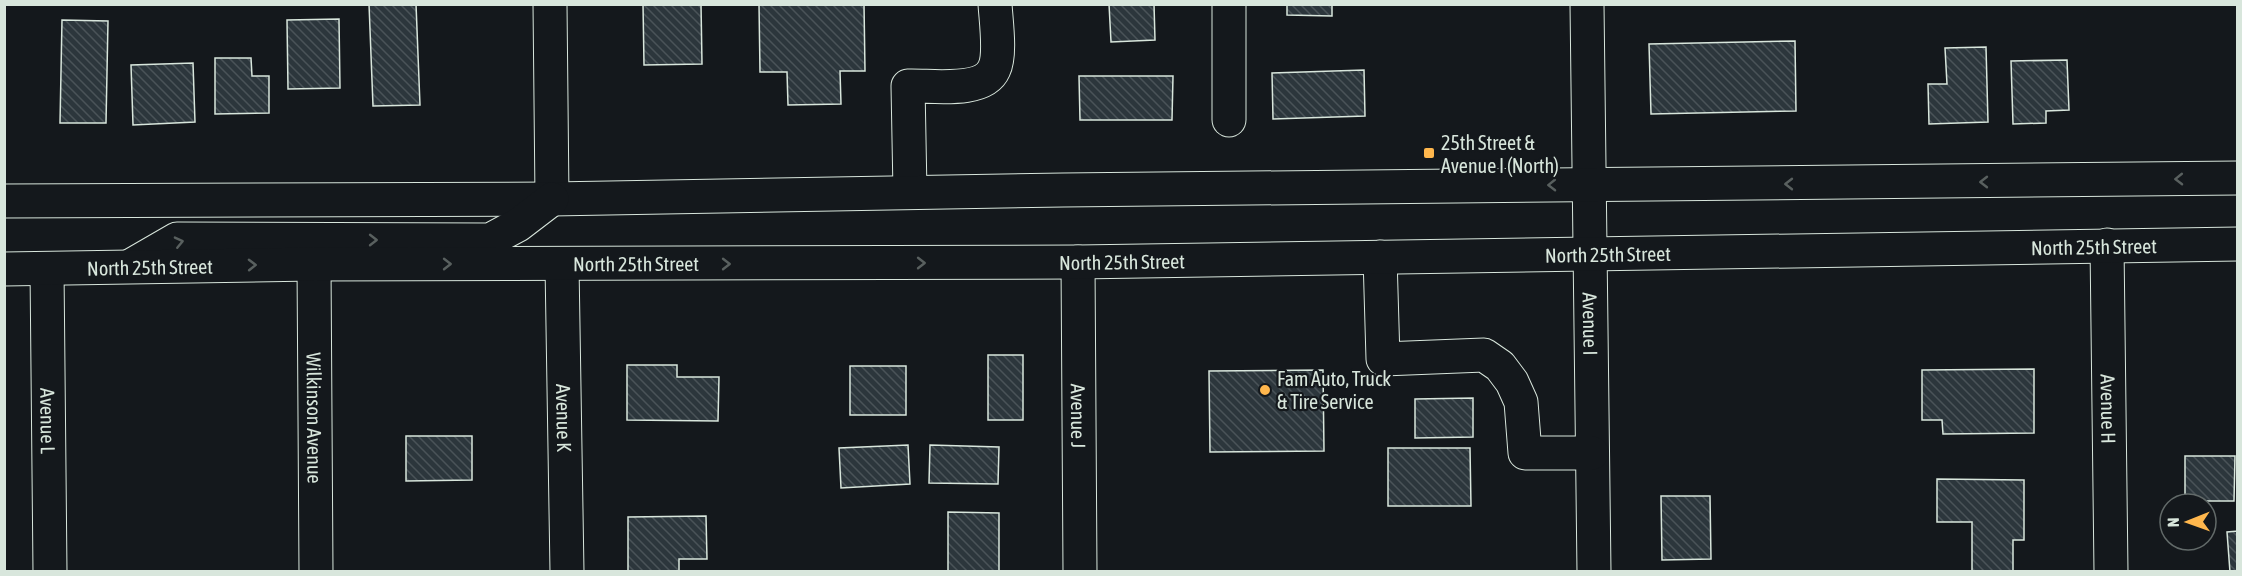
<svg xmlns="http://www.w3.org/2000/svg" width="2242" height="576" viewBox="0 0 2242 576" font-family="'Asap Condensed',sans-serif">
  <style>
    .building { fill: url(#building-back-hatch); stroke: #d8e6dc; stroke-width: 1.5 }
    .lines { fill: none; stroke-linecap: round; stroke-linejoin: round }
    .minor-casing { stroke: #d8e6dc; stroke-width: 35 }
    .major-casing { stroke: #d8e6dc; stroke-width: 35 }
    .minor { stroke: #14181c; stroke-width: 33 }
    .major { stroke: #14181c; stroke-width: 33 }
    .oneway { stroke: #59605f }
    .poi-dot { fill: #ffb74d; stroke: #14181c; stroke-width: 2 }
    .labels { text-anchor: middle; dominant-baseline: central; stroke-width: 4.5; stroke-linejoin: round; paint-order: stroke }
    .poi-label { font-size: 20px; fill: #d8e6dc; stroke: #14181c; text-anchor: start }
    .street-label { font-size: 20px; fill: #d8e6dc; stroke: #14181c }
  </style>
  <defs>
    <pattern id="building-back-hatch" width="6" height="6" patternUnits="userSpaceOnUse" patternTransform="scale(1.5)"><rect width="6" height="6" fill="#2c363c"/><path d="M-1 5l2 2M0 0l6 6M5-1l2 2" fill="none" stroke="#4a5358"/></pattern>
  </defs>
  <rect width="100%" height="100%" fill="#14181c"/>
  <path class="building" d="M369 4H416L420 105 373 106Z
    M643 4H701L702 64 644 65Z
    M759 4H864L865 71H840L841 104 788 105 787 72H760Z
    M1109 4H1154L1155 40 1111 42Z
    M1287 4H1332V16L1287 15Z
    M339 19 340 88 288 89 287 20Z
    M62 20 108 21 106 123H60Z
    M1795 41 1796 111 1651 114 1649 44Z
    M1986 47 1988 122 1929 124 1928 84H1947L1945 48Z
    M215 58H251L252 76H269V113L215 114Z
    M2067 60 2069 110 2046 111V123L2013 124 2011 61Z
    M193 63 195 122 133 125 131 65Z
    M1364 70 1365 116 1273 119 1272 73Z
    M1079 76H1173L1172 120H1080Z
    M988 355H1023V420H988Z
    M627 365H677V377H719L718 421 627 420Z
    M850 366H906V415H850Z
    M2034 369V433L1943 434 1942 420H1922V370Z
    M1323 370 1324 451 1210 452 1209 371Z
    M1473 398V437L1415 438V399Z
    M406 436H472V480L406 481Z
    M908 445 910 484 841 488 839 448Z
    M930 445 999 447 998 484 929 483Z
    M1388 448H1470L1471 506H1388Z
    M2185 456H2235L2234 501H2185Z
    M1937 479 2024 480V540H2013V572H1972V522H1937Z
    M1661 496H1710L1711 559 1662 560Z
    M948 512 999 513V572H948Z
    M706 516 707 559H679V572H628V517Z
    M2238 531V572H2230L2227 532Z"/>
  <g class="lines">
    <g class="minor-casing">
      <g id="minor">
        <path d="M550 4 552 199"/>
        <path d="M1229 4V120"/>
        <path id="s1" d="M1587 4 1594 572"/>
        <path d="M910 192 908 86C931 85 983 94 994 69 1001 55 996 21 995 4"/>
        <path id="s2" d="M2107 245 2111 572"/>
        <path d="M1380 257 1383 359 1484 355 1500 366 1512 382 1521 402 1525 453H1592"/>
        <path id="s3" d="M1078 262 1080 572"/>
        <path id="s4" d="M314 264 316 572"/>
        <path id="s5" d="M562 265 567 572"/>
        <path id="s6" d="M47 269 50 572"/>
      </g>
    </g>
    <g class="major-casing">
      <g id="major">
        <path d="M4 201 552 199 1063 190 2238 178"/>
        <path d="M132 265 177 239 490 240 518 225 552 199"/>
        <path id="s7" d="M4 269 314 264 1078 262 2238 244"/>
      </g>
    </g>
    <use href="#minor" class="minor"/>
    <use href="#major" class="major"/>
  </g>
  <defs><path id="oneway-chevron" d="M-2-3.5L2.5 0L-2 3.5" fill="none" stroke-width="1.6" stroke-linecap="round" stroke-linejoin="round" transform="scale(1.5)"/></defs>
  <g class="oneway">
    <use href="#oneway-chevron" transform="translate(2179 179) rotate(179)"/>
    <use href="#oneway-chevron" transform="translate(1984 182) rotate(180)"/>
    <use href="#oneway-chevron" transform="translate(1789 184) rotate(180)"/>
    <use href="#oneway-chevron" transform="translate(1552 185) rotate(179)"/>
    <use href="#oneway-chevron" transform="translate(373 240)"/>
    <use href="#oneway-chevron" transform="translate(179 242) rotate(-13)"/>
    <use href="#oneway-chevron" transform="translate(921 263)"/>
    <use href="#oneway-chevron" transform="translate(447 264)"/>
    <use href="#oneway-chevron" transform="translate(726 264)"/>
    <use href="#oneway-chevron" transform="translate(252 265) rotate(-1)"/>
  </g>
  <g class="poi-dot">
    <rect x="1423" y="147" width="12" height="12" rx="3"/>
    <circle cx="1265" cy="390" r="6"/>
  </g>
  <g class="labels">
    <g class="poi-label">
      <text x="1441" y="142">25th Street &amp;<tspan x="1441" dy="23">Avenue I (North)</tspan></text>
      <text x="1277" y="378">Fam Auto, Truck<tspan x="1277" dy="23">&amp; Tire Service</tspan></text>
    </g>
    <g class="street-label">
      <text stroke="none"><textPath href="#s7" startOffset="2090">North 25th Street</textPath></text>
      <text stroke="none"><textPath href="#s7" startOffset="1604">North 25th Street</textPath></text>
      <text stroke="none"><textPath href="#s7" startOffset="1118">North 25th Street</textPath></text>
      <text stroke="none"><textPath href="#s7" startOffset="632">North 25th Street</textPath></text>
      <text stroke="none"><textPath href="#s7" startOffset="146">North 25th Street</textPath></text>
      <text stroke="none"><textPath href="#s1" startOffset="320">Avenue I</textPath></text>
      <text stroke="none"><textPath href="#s2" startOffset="164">Avenue H</textPath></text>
      <text stroke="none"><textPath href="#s3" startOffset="154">Avenue J</textPath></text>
      <text stroke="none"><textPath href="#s4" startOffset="154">Wilkinson Avenue</textPath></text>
      <text stroke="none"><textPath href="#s5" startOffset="153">Avenue K</textPath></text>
      <text stroke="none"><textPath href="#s6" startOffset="152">Avenue L</textPath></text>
    </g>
  </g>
  <rect width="2242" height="576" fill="none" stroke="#d8e6dc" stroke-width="12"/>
  <g transform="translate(2188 522) rotate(269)"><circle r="28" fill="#14181c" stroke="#626a69" stroke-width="1.5"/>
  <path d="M0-4.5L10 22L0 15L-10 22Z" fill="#ffb74d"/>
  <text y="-9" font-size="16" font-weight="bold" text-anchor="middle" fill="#d8e6dc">N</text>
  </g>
</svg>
